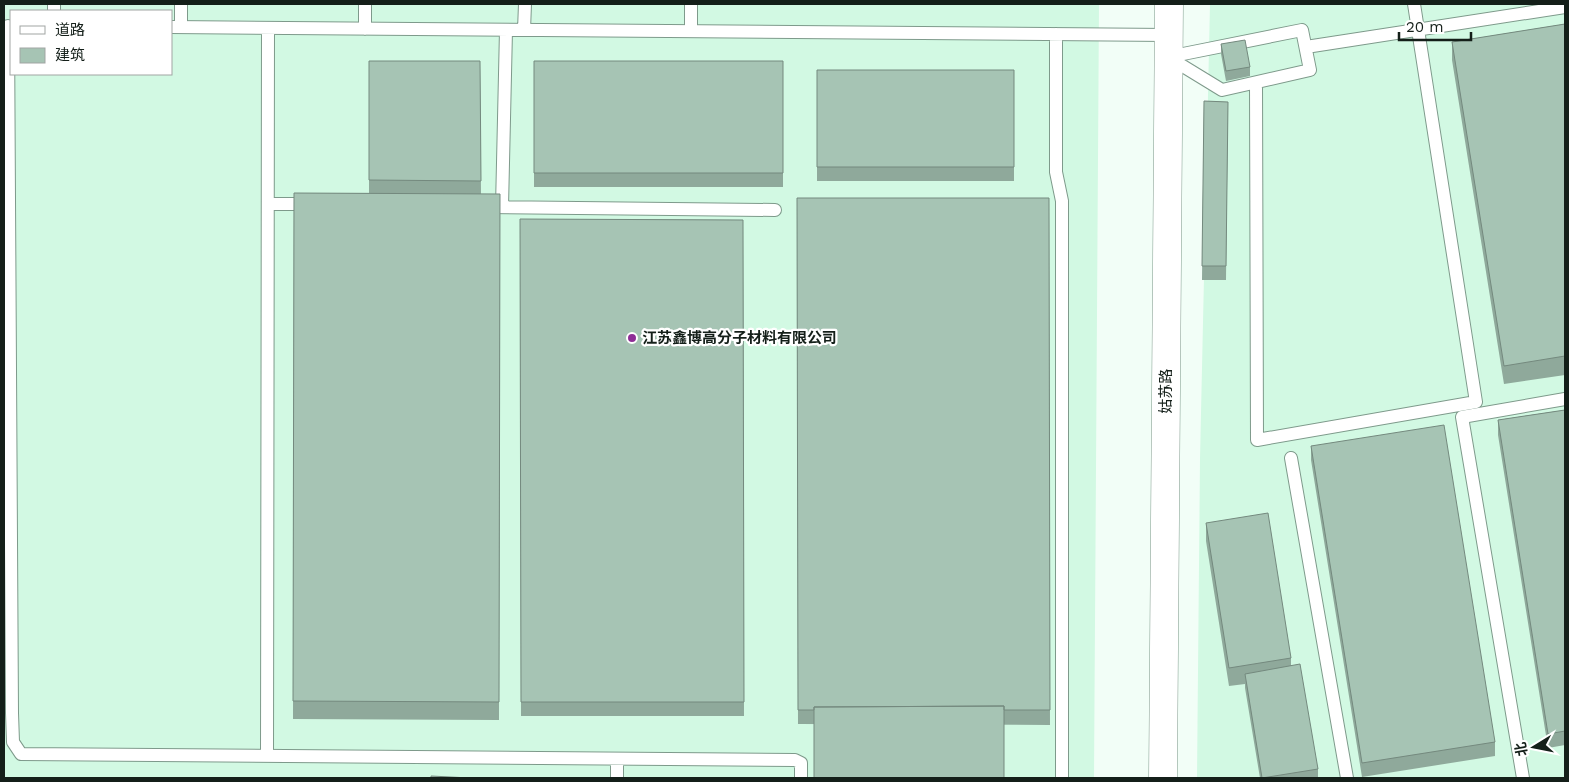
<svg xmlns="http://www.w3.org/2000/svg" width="1569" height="782" viewBox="0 0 1569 782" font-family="'Work Sans','Noto Sans SC',sans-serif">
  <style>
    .built { fill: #d2f9e3; fill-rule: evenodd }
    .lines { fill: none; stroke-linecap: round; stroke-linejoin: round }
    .lane-casing { stroke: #7e9a8b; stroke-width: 14 }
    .secondary-casing { stroke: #7e9a8b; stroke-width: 29 }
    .lane { stroke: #fff; stroke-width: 12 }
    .secondary { stroke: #fff; stroke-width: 28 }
    .wall { fill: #8fa99b }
    .building { fill: #a6c4b4; stroke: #74897e }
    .poi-dot { fill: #8e2d96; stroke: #fff; stroke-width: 2 }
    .labels { text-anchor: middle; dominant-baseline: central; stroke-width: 4.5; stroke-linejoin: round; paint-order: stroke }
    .poi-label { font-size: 15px; font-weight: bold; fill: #141f19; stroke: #fff; text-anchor: start }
    .street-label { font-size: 15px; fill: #141f19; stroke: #fff }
  </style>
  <rect width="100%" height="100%" fill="#f2fef7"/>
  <path class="built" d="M4 4H1099L1094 778H4ZM11 11H171V74H11Z
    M1210 4H1565V778H1197L1200 459Z"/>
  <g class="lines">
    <g class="lane-casing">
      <path id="lane" d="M54 4V11
        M181 4V27
        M365 4V29
        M691 4V31
        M8 26 12 713 13 742 21 754 795 760 801 763V778
        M171 27 1169 35
        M524 30 525 4
        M1302 30 1310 70 1222 90 1168 57Z
        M1056 34V172L1062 201V778
        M1306 47 1565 7
        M1256 83 1257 440 1476 402 1414 4
        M268 204H310
        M483 207 775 210
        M502 207 506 30
        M1291 458 1347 778
        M267 756 268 28
        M617 778V759
        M1523 778 1462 417 1565 399"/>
    </g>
    <g class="secondary-casing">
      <path id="secondary" d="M1163 778 1169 4"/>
    </g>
    <use href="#lane" class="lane"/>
    <use href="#secondary" class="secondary"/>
  </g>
  <path class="wall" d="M1565 24V375L1504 384 1452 60V42Z
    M1221 44 1250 67V76L1226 81 1221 54Z
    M369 61H480L481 194H500L499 720 293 719 294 193H369Z
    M534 61H783V187H534Z
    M817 70H1014V181H817Z
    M1204 101 1228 102 1226 280H1202Z
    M797 198H1049L1050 725 798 724Z
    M520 219 743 220 744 716H521Z
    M1565 410V745L1548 748 1498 435V420Z
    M1311 446 1495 742V756L1362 777 1311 460Z
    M1206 523 1291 658V666L1318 769V778H1260L1245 688V684L1229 686 1206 541Z"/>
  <path class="building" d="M1565 24V356L1504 366 1452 42Z
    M1245 40 1250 67 1226 71 1221 44Z
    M369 61H480L481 181 369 180Z
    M534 61H783V173H534Z
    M817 70H1014V167H817Z
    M1204 101 1228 102 1226 266H1202Z
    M294 193 500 194 499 702 293 701Z
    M797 198H1049L1050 710H1004V706L814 707V710H798Z
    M520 219 743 220 744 702H521Z
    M1565 410V731L1548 734 1498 420Z
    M1444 425 1495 742 1362 763 1311 446Z
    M1268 513 1291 658 1229 668 1206 523Z
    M1300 664 1318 769 1262 778 1245 674Z
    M1004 706V778H814V707Z
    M431 776 470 778H431Z"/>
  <circle class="poi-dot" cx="632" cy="338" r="5"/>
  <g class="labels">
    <g class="poi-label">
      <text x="642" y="338">江苏鑫博高分子材料有限公司</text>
    </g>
    <g class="street-label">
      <text transform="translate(1166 391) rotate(-90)">姑苏路</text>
    </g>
  </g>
  <rect width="1569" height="782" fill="none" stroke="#141f19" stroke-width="10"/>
  <rect x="10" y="10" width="162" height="65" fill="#ffffff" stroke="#a1a5a3"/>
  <rect x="20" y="26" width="25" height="8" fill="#ffffff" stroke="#a1a5a3"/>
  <text x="55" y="35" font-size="15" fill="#141f19">道路</text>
  <rect x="20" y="48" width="25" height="15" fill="#a6c4b4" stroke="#a1a5a3"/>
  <text x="55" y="60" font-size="15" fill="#141f19">建筑</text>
  <g transform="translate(1534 747) rotate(260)" stroke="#ffffff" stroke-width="4" paint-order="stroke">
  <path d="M0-4L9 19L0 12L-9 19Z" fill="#141f19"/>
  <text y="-8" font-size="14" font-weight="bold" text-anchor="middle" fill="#141f19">北</text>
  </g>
  <path d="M1399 32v8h72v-8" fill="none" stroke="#141f19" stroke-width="2.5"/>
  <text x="1406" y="32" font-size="15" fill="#141f19" stroke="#ffffff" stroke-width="4" paint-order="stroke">20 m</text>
</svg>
